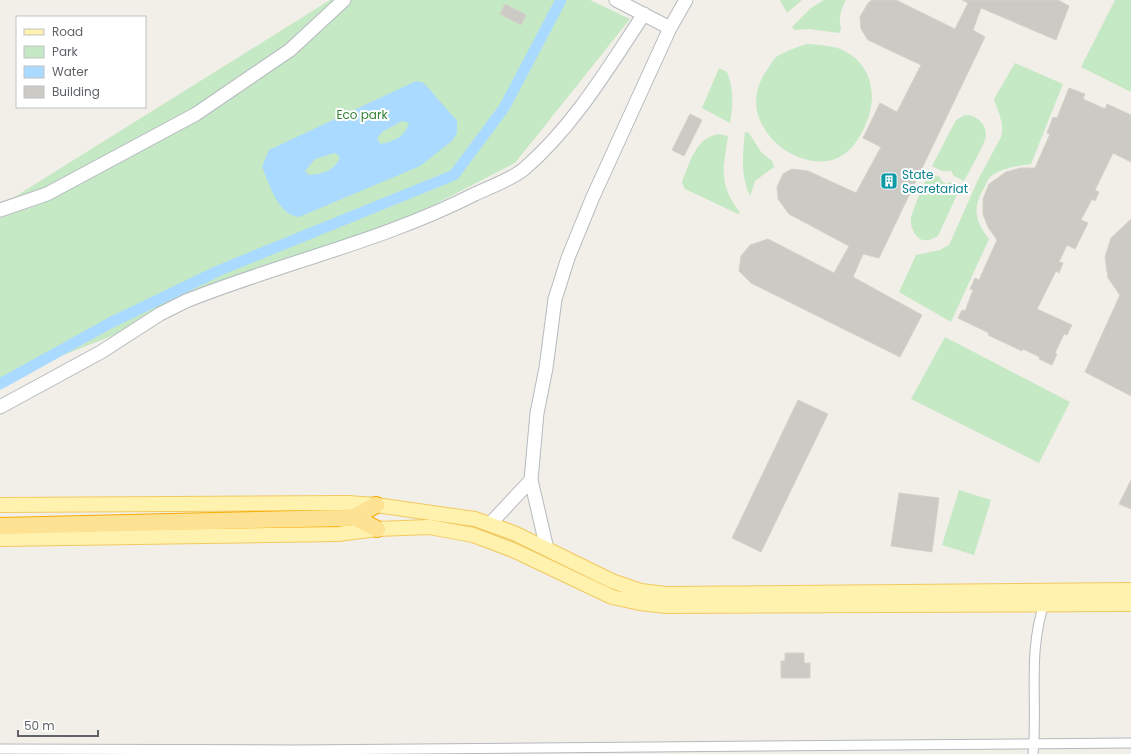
<svg xmlns="http://www.w3.org/2000/svg" width="1131" height="754" viewBox="0 0 1131 754" font-family="Poppins,sans-serif">
  <style>
    .green { fill: #c5e8c5 }
    .water { fill: #aadaff; fill-rule: evenodd }
    .lines { fill: none; stroke-linecap: round; stroke-linejoin: round }
    .canal { stroke: #aadaff; stroke-width: 11 }
    .building { fill: #cccac5; stroke: #d6d1c6 }
    .street-casing { stroke: #b5b8bc; stroke-width: 11 }
    .secondary-casing { stroke: #b6babf; stroke-width: 15 }
    .primary-casing { stroke: #f2c960; stroke-width: 16 }
    .highway-casing { stroke: #f9ab00; stroke-width: 18 }
    .street { stroke: #fff; stroke-width: 9 }
    .secondary { stroke: #fff; stroke-width: 13 }
    .primary { stroke: #fff2af; stroke-width: 14 }
    .highway { stroke: #fde293; stroke-width: 16 }
    .labels { text-anchor: middle; dominant-baseline: central; stroke-width: 4; stroke-linejoin: round; paint-order: stroke }
    .park-label { font-size: 12px; fill: #348238; stroke: #fff }
    .culture-label { font-size: 12px; fill: #0d838f; stroke: #fff; text-anchor: start }
  </style>
  <rect width="100%" height="100%" fill="#f1efe8"/>
  <path class="green" d="M330 0H590L630 19 515 163 399 223 0 380V206Z
    M780 0H802L787 13Z
    M824 0H846C841 10 838 18 841 29L839 33 810 29 795 30 792 27 811 8Z
    M1115 0H1131V92L1081 67Z
    M807 44C820 45 836 45 848 53 876 70 877 104 863 130 859 138 854 146 847 152 822 173 782 156 766 131 751 110 754 87 769 67 771 63 773 60 776 57 786 51 796 47 807 44Z
    M1015 63 1063 84 1031 164C1018 166 1001 168 990 177 987 180 986 185 984 188 972 209 975 221 989 239L951 322 899 292 916 255 940 250 949 245 978 180 1001 137C1005 124 998 112 994 99Z
    M719 68 727 72C734 89 733 105 730 123L702 108Z
    M965 115C976 115 986 123 986 135 986 142 969 172 964 181L954 176 951 171H942L932 166 956 120Z
    M745 132 749 133 761 152 772 161 774 167 755 181 750 196C740 175 743 154 745 132Z
    M718 134 728 136C723 170 718 183 740 213L738 214 685 189 682 182C690 162 695 139 718 134Z
    M929 173 940 177 941 180 946 184 950 182 961 186 938 236C932 239 927 242 920 239 915 236 910 227 911 220 911 212 925 182 929 173Z
    M945 337 1070 402 1039 463 911 399Z
    M959 490 991 500 974 555 942 545Z"/>
  <path class="water" d="M416 81 424 83 457 121V133L452 141 420 166 299 217C277 214 270 185 262 167L269 150ZM402 121 409 123C405 137 394 141 381 144L377 139 382 132ZM335 153 340 157C335 171 322 174 309 175L305 171 315 159Z"/>
  <g class="lines">
    <path class="canal" d="M0 384 110 323 220 270 454 175 504 108 561 0"/>
  </g>
  <path class="building" d="M872 0H896L955 29 968 3 962 0H1058L1069 6 1056 40 981 8 973 30 985 37 879 258 863 254 853 277 922 315 900 357 751 283 739 271 741 256 750 245 768 239 834 273 849 246 789 214 778 199 777 187 783 174 792 169 808 171 856 193 881 147 863 138 880 103 897 112 921 65 868 40 861 29 860 17 868 3Z
    M505 4 526 15 521 25 500 14Z
    M1069 88 1085 94 1083 99 1105 109 1107 104 1131 115V162L1113 153 1095 190 1099 192 1095 201 1092 199 1081 220 1088 223 1075 249 1067 245 1059 262 1063 263 1059 273 1056 271 1037 309 1072 325 1067 335 1064 334 1055 353 1057 354 1052 365 1039 359 1040 357 1023 349 1022 351 988 335 989 333 958 318 962 310 965 311 973 290 970 289 975 278 979 280 997 240 988 227 983 214V199L989 184 1006 172 1021 168H1035L1050 134 1047 133 1053 117 1057 118Z
    M690 114 702 120 684 156 672 150Z
    M1131 219V396L1085 372 1120 295 1108 278 1105 257 1111 238Z
    M798 400 828 414 761 552 732 538Z
    M1131 480V509L1119 504Z
    M899 493 939 498 932 552 891 546Z
    M785 653H804V663H810V678H781V661H785Z"/>
  <g class="lines">
    <g class="street-casing">
      <path id="street" d="M0 749 294 750 1131 743
        M1033 754C1038 702 1027 652 1045 601"/>
    </g>
    <g class="secondary-casing">
      <path id="secondary" d="M616 0 670 28
        M0 210 47 194 196 114 290 50 344 0
        M0 407 101 352 160 314 186 301C281 263 383 241 475 194 490 187 512 179 524 169 574 126 608 68 644 14
        M490 524 531 480
        M547 549 531 480 537 413 546 368 555 299 568 258 592 199 670 28 686 0"/>
    </g>
    <g class="primary-casing">
      <path id="primary" d="M0 505 348 503 376 505 475 519 514 533 612 581 641 591 666 594 1131 590
        M0 539 338 534 377 529 429 527 473 535 513 550 612 597 640 603 666 606 1131 604"/>
    </g>
    <g class="highway-casing">
      <path id="highway" d="M354 517 377 529
        M0 526 343 518 354 517 376 505"/>
    </g>
    <use href="#street" class="street"/>
    <use href="#secondary" class="secondary"/>
    <use href="#primary" class="primary"/>
    <use href="#highway" class="highway"/>
  </g>
  <defs>
    <g id="building-square" transform="scale(0.9)"><rect x="-9" y="-9" width="18" height="18" rx="4" fill="#0f9aa8" stroke="#fff"/><path d="M-4-6H4V6H1V3H-1V6H-4ZM-2.5-4.3h1.7v1.8h-1.7ZM.8-4.3h1.7v1.8H.8ZM-2.5-1h1.7V.8h-1.7ZM.8-1h1.7V.8H.8Z" fill="#fff"/></g>
  </defs>
  <g fill-rule="evenodd">
    <use href="#building-square" x="889" y="181"/>
  </g>
  <g class="labels">
    <g class="park-label">
      <text x="362" y="114">Eco park</text>
    </g>
    <g class="culture-label">
      <text x="902" y="174">State<tspan x="902" dy="14">Secretariat</tspan></text>
    </g>
  </g>
  <rect x="16" y="16" width="130" height="92" fill="#ffffff" stroke="#bfc1c3"/>
  <rect x="24" y="29" width="20" height="6" fill="#fff2af" stroke="#bfc1c3"/>
  <text x="52" y="36" font-size="12" fill="#5f6368">Road</text>
  <rect x="24" y="46" width="20" height="12" fill="#c5e8c5" stroke="#bfc1c3"/>
  <text x="52" y="56" font-size="12" fill="#5f6368">Park</text>
  <rect x="24" y="66" width="20" height="12" fill="#aadaff" stroke="#bfc1c3"/>
  <text x="52" y="76" font-size="12" fill="#5f6368">Water</text>
  <rect x="24" y="86" width="20" height="12" fill="#cccac5" stroke="#bfc1c3"/>
  <text x="52" y="96" font-size="12" fill="#5f6368">Building</text>
  <path d="M18 730v6h80v-6" fill="none" stroke="#5f6368" stroke-width="2"/>
  <text x="24" y="730" font-size="12" fill="#5f6368" stroke="#ffffff" stroke-width="3" paint-order="stroke">50 m</text>
</svg>
